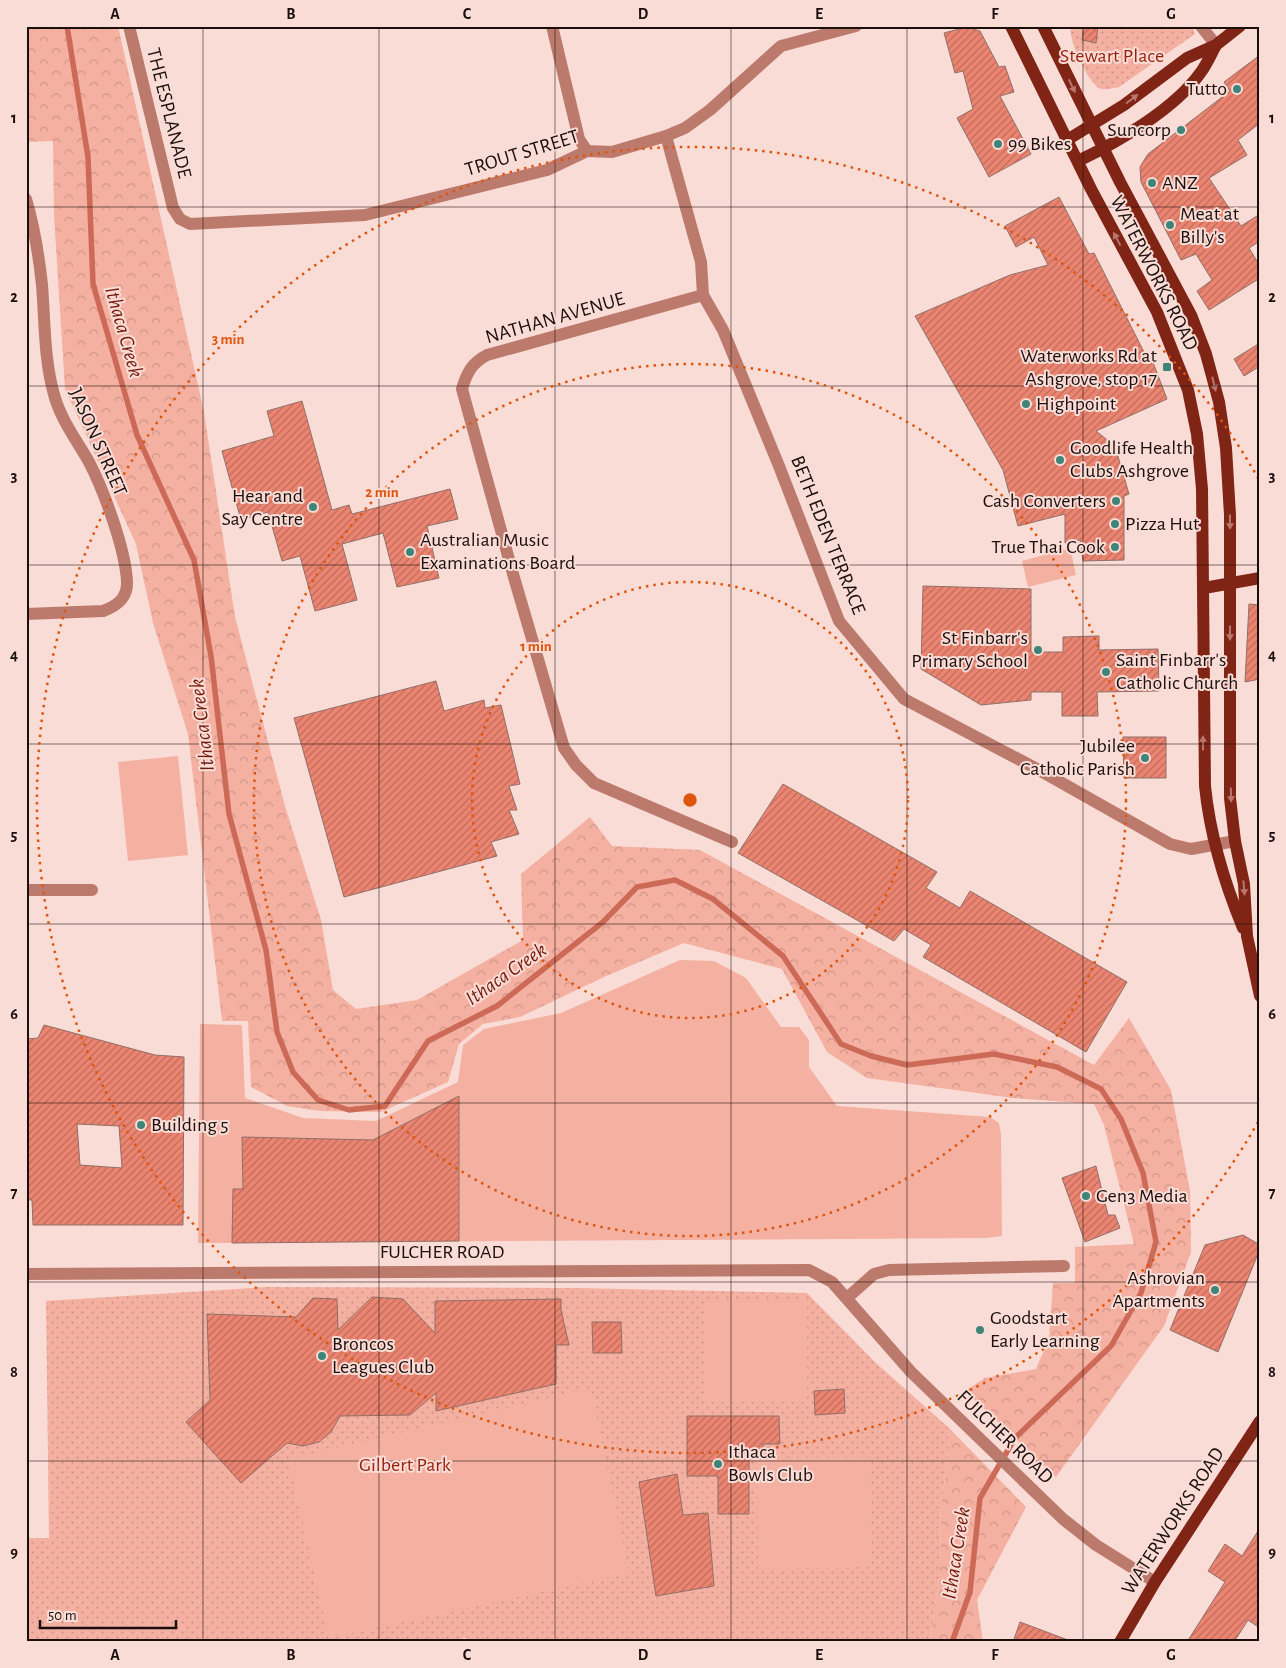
<svg xmlns="http://www.w3.org/2000/svg" width="1286" height="1668" viewBox="0 0 1286 1668" font-family="'Alegreya Sans',sans-serif">
  <style>
    .forest { fill: url(#forest-crowns) }
    .park { fill: url(#park-dots) }
    .garden { fill: #f4b0a1 }
    .lines { fill: none; stroke-linecap: round; stroke-linejoin: round }
    .stream { stroke: #cd6a57; stroke-width: 5.5 }
    .building { fill: url(#building-hatch); stroke: #906f68; fill-rule: evenodd }
    .minor { stroke: #bc7a6d; stroke-width: 12 }
    .major { stroke: #802415; stroke-width: 12 }
    .oneway { fill: #b7776c }
    .grid { fill: none; stroke: #1b0f0d; stroke-width: 1; stroke-opacity: 0.55 }
    .ring { fill: none; stroke: #de550c; stroke-width: 2.5; stroke-dasharray: 2.5 5 }
    .poi-dot { fill: #3f8479; stroke: #fadcd6; stroke-width: 2 }
    .labels { text-anchor: middle; dominant-baseline: central; stroke-width: 4; stroke-linejoin: round; paint-order: stroke }
    .park-label { font-size: 20px; fill: #981f0b; stroke: #fadcd6 }
    .poi-label { font-size: 20px; fill: #1b0f0d; stroke: #fadcd6; text-anchor: start }
    .street-label { font-size: 20px; fill: #1b0f0d; stroke: #fadcd6 }
    .water-label { font-size: 21px; font-style: italic; fill: #73190a; stroke: #fadcd6 }
    .centre { fill: #de550c; stroke: #fadcd6; stroke-width: 2.5 }
    .ring-label { font-size: 15px; text-anchor: middle; font-weight: bold; fill: #de550c; stroke: #fadcd6; stroke-width: 4; stroke-linejoin: round; paint-order: stroke }
    .neatline { fill: none; stroke: #1b0f0d; stroke-width: 2 }
    .grid-label { font-size: 16px; text-anchor: middle; font-weight: bold; fill: #1b0f0d }
  </style>
  <defs>
    <pattern id="forest-crowns" width="20" height="18" patternUnits="userSpaceOnUse" patternTransform="scale(1.25)"><rect width="20" height="18" fill="#f4b0a1"/><path d="M2 6a3 3 0 1 1 6 0M12 15a3 3 0 1 1 6 0" fill="none" stroke="#d19689"/></pattern>
    <pattern id="park-dots" width="8" height="8" patternUnits="userSpaceOnUse" patternTransform="scale(1.25)"><rect width="8" height="8" fill="#f4b0a1"/><path d="M2 2h.1M6 6h.1" fill="none" stroke="#d19689" stroke-width="1.8" stroke-linecap="round"/></pattern>
    <pattern id="building-hatch" width="6" height="6" patternUnits="userSpaceOnUse" patternTransform="scale(1.25)"><rect width="6" height="6" fill="#eb8571"/><path d="M-1 1l2-2M0 6l6-6M5 7l2-2" fill="none" stroke="#be6b5b"/></pattern>
  </defs>
  <rect width="100%" height="100%" fill="#fadcd6"/>
  <path class="forest" d="M26 26H118L204 412 235 617 285 806 321 920 333 990 356 1009 417 1000 523 940 521 874 590 817 612 846 700 850 1094 1065 1129 1018 1171 1090 1190 1191 1191 1252 1164 1326 1056 1477 965 1391 985 1378 1036 1369 1049 1338 1053 1283H1075V1247L1134 1244 1104 1125 1094 1104 1013 1098 867 1078 827 1052 782 969 684 943 604 977 520 1017 483 1024 459 1044 448 1082 381 1112 320 1111 287 1106 251 1087 248 1021H222L188 734 153 623 136 544 65 389 54 215 53 141 26 142Z
    M949 1428 1026 1507 977 1600 983 1642H928L932 1628 940 1569 941 1502 947 1468Z"/>
  <path class="park" d="M1071 26H1192L1195 34 1119 87C1112 88 1105 91 1099 88 1088 82 1067 38 1071 26Z
    M266 1287 576 1288 807 1293 876 1363 949 1428 947 1468 941 1502 940 1569 932 1628 928 1642H479L465 1638 445 1642H26V1538H49L46 1301Z"/>
  <path class="garden" d="M1070 548 1076 575 1028 587 1022 561Z
    M178 756 188 855 128 861 118 762Z
    M680 960 714 961 746 978 781 1027H799L809 1040V1067L837 1106 990 1117 999 1123 1001 1134 1002 1236 986 1238 198 1243 200 1024 242 1025 245 1098 303 1118 376 1121 458 1082 463 1045 484 1029 561 1013Z
    M705 1299H807V1402H705Z
    M591 1388 629 1573 329 1638 288 1459Z
    M868 1457 872 1567 758 1569 757 1458Z"/>
  <g class="lines">
    <path class="stream" d="M67 26 88 157 93 284 137 435 194 560 211 656 229 814 266 950 277 1032 293 1072 318 1100 349 1110 385 1106 428 1041 497 1006 603 922 637 887 675 880 713 899 783 956 841 1044 871 1056 907 1065 994 1054 1057 1067 1101 1089 1121 1119 1143 1173 1156 1242 1141 1293 1111 1346 1015 1438 980 1498 970 1592 952 1642"/>
  </g>
  <path class="building" d="M1084 26H1098L1096 43 1082 40Z
    M966 27 980 31 999 67 1005 66 1014 92 1000 96 1031 154 989 177 957 118 973 109 963 71 955 73 944 33Z
    M1260 55V123L1238 140 1247 155 1209 178 1241 226 1260 214V241L1249 248 1260 266V278L1209 310 1197 291 1212 280 1196 254 1181 260 1141 182 1140 167 1148 154 1230 91 1224 82Z
    M1059 197 1089 254 1094 253 1145 354 1149 352 1167 399 1096 431 1115 446 1129 494 1124 496V560L1083 561 1080 540 1065 543V514L1018 526 1003 470 915 316 1010 275 1048 265 1034 237 1016 247 1005 226Z
    M1260 343V366L1244 376 1234 359Z
    M302 401 332 510 349 505 352 514 450 489 458 519 427 526 439 578 397 587 383 533 342 544 357 600 315 611 300 556 282 561 268 512 241 520 222 451 274 436 267 411Z
    M923 586 1031 589V652H1063V637L1099 636V650L1158 649 1159 691 1097 692 1098 716H1062V692H1031V700L981 705 921 669Z
    M1249 604 1260 605V679L1245 682Z
    M436 681 444 711 484 700 485 708 501 705 520 784 509 786 517 810H509L519 834 491 842 497 856 344 897 294 718Z
    M1123 737H1166V778H1124Z
    M783 784 937 872 926 888 960 908 970 891 1127 982 1086 1052 923 957 931 945 904 929 894 941 738 853Z
    M44 1025 155 1055 184 1057 183 1225H33L32 1200H26V1039L38 1038ZM77 1124 119 1126 122 1168 80 1165Z
    M459 1096V1241L232 1243 233 1189H243L242 1137 373 1140Z
    M1096 1166 1108 1215H1115L1120 1228 1085 1242 1062 1178Z
    M1243 1235 1260 1245V1249L1218 1352 1170 1330 1205 1245Z
    M372 1297 403 1299 435 1333V1301L561 1299V1310L569 1345H556V1384L436 1411V1393L410 1415 340 1416 331 1432 319 1442 303 1446 287 1443 241 1483 186 1422 210 1400 207 1314 296 1317 313 1298 337 1299 338 1330Z
    M592 1322H621L622 1353H593Z
    M844 1389 845 1413 815 1415 814 1391Z
    M687 1416H779L780 1444H763V1452H749V1514H718V1476H687Z
    M677 1474 683 1515 708 1513 714 1586 656 1596 639 1482Z
    M1260 1528V1628L1248 1620 1234 1642H1187L1225 1582 1208 1571 1225 1544 1242 1556Z
    M1020 1622 1068 1640 1067 1642H1013Z"/>
  <g class="lines">
    <path class="minor" d="M129 26 173 208 180 219 190 224 365 215 547 170 587 151 612 152 666 136 685 128 710 110 781 46 856 26
      M552 26 579 139 587 151
      M1201 26 1216 45
      M666 136 701 262 703 295 723 330 779 466 839 621 904 699 1039 770 1170 844 1191 849 1235 841
      M26 199C34 226 39 257 42 285 45 323 44 362 55 398 62 421 77 441 89 462 104 491 125 548 127 581 128 598 117 606 103 611L26 614
      M703 295 487 355C472 363 467 372 462 389L513 574 564 748 576 765 594 783 732 842
      M26 890H92
      M26 1274 809 1270 832 1282 911 1372 1063 1519 1096 1545 1155 1582
      M847 1298 874 1274 889 1270 1064 1266"/>
    <path class="major" d="M1011 26 1091 189 1157 312 1188 390 1197 434 1202 489 1205 786C1210 836 1224 882 1243 928
      M1043 26 1120 182 1191 315 1206 354 1219 402 1226 448 1230 515V798L1235 841 1244 884 1247 936 1260 996
      M1067 140 1124 105 1187 58 1216 45 1240 26
      M1078 161C1118 142 1175 109 1201 72 1207 64 1211 54 1216 45
      M1204 588 1260 578
      M1120 1642 1155 1582 1260 1421"/>
  </g>
  <defs><path id="oneway-solid" d="M-6-.8H1V-3.2L6.5 0L1 3.2V.8H-6Z" transform="scale(1.25)"/></defs>
  <g class="oneway">
    <use href="#oneway-solid" transform="translate(1072 86) rotate(65)"/>
    <use href="#oneway-solid" transform="translate(1132 99) rotate(-37)"/>
    <use href="#oneway-solid" transform="translate(1117 239) rotate(-118)"/>
    <use href="#oneway-solid" transform="translate(1214 384) rotate(76)"/>
    <use href="#oneway-solid" transform="translate(1230 522) rotate(89)"/>
    <use href="#oneway-solid" transform="translate(1230 633) rotate(90)"/>
    <use href="#oneway-solid" transform="translate(1203 743) rotate(-90)"/>
    <use href="#oneway-solid" transform="translate(1231 795) rotate(88)"/>
    <use href="#oneway-solid" transform="translate(1244 888) rotate(85)"/>
  </g>
  <path class="grid" d="M203 26V1642M379 26V1642M555 26V1642M731 26V1642M907 26V1642M1083 26V1642M26 207H1260M26 386H1260M26 565H1260M26 744H1260M26 924H1260M26 1103H1260M26 1282H1260M26 1461H1260"/>
  <g class="ring">
    <circle cx="690" cy="800" r="218"/>
    <circle cx="690" cy="800" r="436"/>
    <path d="M1258 1122A653 653 0 1 1 1258 478"/>
  </g>
  <g class="poi-dot">
    <circle cx="1237" cy="89" r="5"/>
    <circle cx="1181" cy="130" r="5"/>
    <circle cx="998" cy="144" r="5"/>
    <circle cx="1152" cy="183" r="5"/>
    <circle cx="1170" cy="225" r="5"/>
    <rect x="1162" y="362" width="10" height="10" rx="2.5"/>
    <circle cx="1026" cy="404" r="5"/>
    <circle cx="1060" cy="460" r="5"/>
    <circle cx="1116" cy="501" r="5"/>
    <circle cx="313" cy="507" r="5"/>
    <circle cx="1115" cy="524" r="5"/>
    <circle cx="1115" cy="547" r="5"/>
    <circle cx="410" cy="552" r="5"/>
    <circle cx="1038" cy="650" r="5"/>
    <circle cx="1106" cy="672" r="5"/>
    <circle cx="1145" cy="758" r="5"/>
    <circle cx="141" cy="1125" r="5"/>
    <circle cx="1086" cy="1196" r="5"/>
    <circle cx="1215" cy="1290" r="5"/>
    <circle cx="980" cy="1330" r="5"/>
    <circle cx="322" cy="1356" r="5"/>
    <circle cx="718" cy="1464" r="5"/>
  </g>
  <g class="labels">
    <g class="park-label">
      <text x="1112" y="56">Stewart Place</text>
      <text x="405" y="1465">Gilbert Park</text>
    </g>
    <g class="poi-label">
      <text x="1227" y="89" text-anchor="end">Tutto</text>
      <text x="1171" y="130" text-anchor="end">Suncorp</text>
      <text x="1008" y="144">99 Bikes</text>
      <text x="1162" y="183">ANZ</text>
      <text x="1180" y="214">Meat at<tspan x="1180" dy="23">Billy's</tspan></text>
      <text x="1157" y="356" text-anchor="end">Waterworks Rd at<tspan x="1157" dy="23">Ashgrove, stop 17</tspan></text>
      <text x="1036" y="404">Highpoint</text>
      <text x="1070" y="448">Goodlife Health<tspan x="1070" dy="23">Clubs Ashgrove</tspan></text>
      <text x="303" y="496" text-anchor="end">Hear and<tspan x="303" dy="23">Say Centre</tspan></text>
      <text x="1106" y="501" text-anchor="end">Cash Converters</text>
      <text x="1125" y="524">Pizza Hut</text>
      <text x="420" y="540">Australian Music<tspan x="420" dy="23">Examinations Board</tspan></text>
      <text x="1105" y="547" text-anchor="end">True Thai Cook</text>
      <text x="1028" y="638" text-anchor="end">St Finbarr's<tspan x="1028" dy="23">Primary School</tspan></text>
      <text x="1116" y="660">Saint Finbarr's<tspan x="1116" dy="23">Catholic Church</tspan></text>
      <text x="1135" y="746" text-anchor="end">Jubilee<tspan x="1135" dy="23">Catholic Parish</tspan></text>
      <text x="151" y="1125">Building 5</text>
      <text x="1096" y="1196">Gen3 Media</text>
      <text x="1205" y="1278" text-anchor="end">Ashrovian<tspan x="1205" dy="23">Apartments</tspan></text>
      <text x="990" y="1318">Goodstart<tspan x="990" dy="23">Early Learning</tspan></text>
      <text x="332" y="1344">Broncos<tspan x="332" dy="23">Leagues Club</tspan></text>
      <text x="728" y="1452">Ithaca<tspan x="728" dy="23">Bowls Club</tspan></text>
    </g>
    <g class="street-label">
      <text transform="translate(169 113) rotate(76)">THE ESPLANADE</text>
      <text transform="translate(522 153) rotate(-17)">TROUT STREET</text>
      <text transform="translate(1154 273) rotate(63)">WATERWORKS ROAD</text>
      <text transform="translate(555 318) rotate(-16)">NATHAN AVENUE</text>
      <text transform="translate(98 442) rotate(66)">JASON STREET</text>
      <text transform="translate(828 535) rotate(68)">BETH EDEN TERRACE</text>
      <text x="442" y="1252">FULCHER ROAD</text>
      <text transform="translate(1005 1437) rotate(44)">FULCHER ROAD</text>
      <text transform="translate(1173 1521) rotate(-57)">WATERWORKS ROAD</text>
    </g>
    <g class="water-label">
      <text transform="translate(124 332) rotate(74)">Ithaca Creek</text>
      <text transform="translate(202 725) rotate(-97)">Ithaca Creek</text>
      <text transform="translate(506 974) rotate(-35)">Ithaca Creek</text>
      <text transform="translate(956 1553) rotate(-81)">Ithaca Creek</text>
    </g>
  </g>
  <circle cx="690" cy="800" r="8" class="centre"/>
  <g class="ring-label">
    <text x="228" y="344">3 min</text>
    <text x="382" y="497">2 min</text>
    <text x="536" y="651">1 min</text>
  </g>
  <rect width="1286" height="1668" fill="none" stroke="#fadcd6" stroke-width="55"/>
  <path d="M40 1620v8h136v-8" fill="none" stroke="#1b0f0d" stroke-width="2.5"/>
  <text x="48" y="1620" font-size="15" fill="#1b0f0d" stroke="#fadcd6" stroke-width="4" paint-order="stroke">50 m</text>
  <rect x="28" y="28" width="1230" height="1612" class="neatline"/>
  <g class="grid-label">
    <text x="115" y="19">A</text>
    <text x="291" y="19">B</text>
    <text x="467" y="19">C</text>
    <text x="643" y="19">D</text>
    <text x="819" y="19">E</text>
    <text x="995" y="19">F</text>
    <text x="1171" y="19">G</text>
    <text x="14" y="123">1</text>
    <text x="1272" y="123">1</text>
    <text x="14" y="302">2</text>
    <text x="1272" y="302">2</text>
    <text x="14" y="481">3</text>
    <text x="1272" y="481">3</text>
    <text x="14" y="660">4</text>
    <text x="1272" y="660">4</text>
    <text x="14" y="840">5</text>
    <text x="1272" y="840">5</text>
    <text x="14" y="1019">6</text>
    <text x="1272" y="1019">6</text>
    <text x="14" y="1198">7</text>
    <text x="1272" y="1198">7</text>
    <text x="14" y="1377">8</text>
    <text x="1272" y="1377">8</text>
    <text x="14" y="1557">9</text>
    <text x="1272" y="1557">9</text>
    <text x="115" y="1660">A</text>
    <text x="291" y="1660">B</text>
    <text x="467" y="1660">C</text>
    <text x="643" y="1660">D</text>
    <text x="819" y="1660">E</text>
    <text x="995" y="1660">F</text>
    <text x="1171" y="1660">G</text>
  </g>
</svg>
